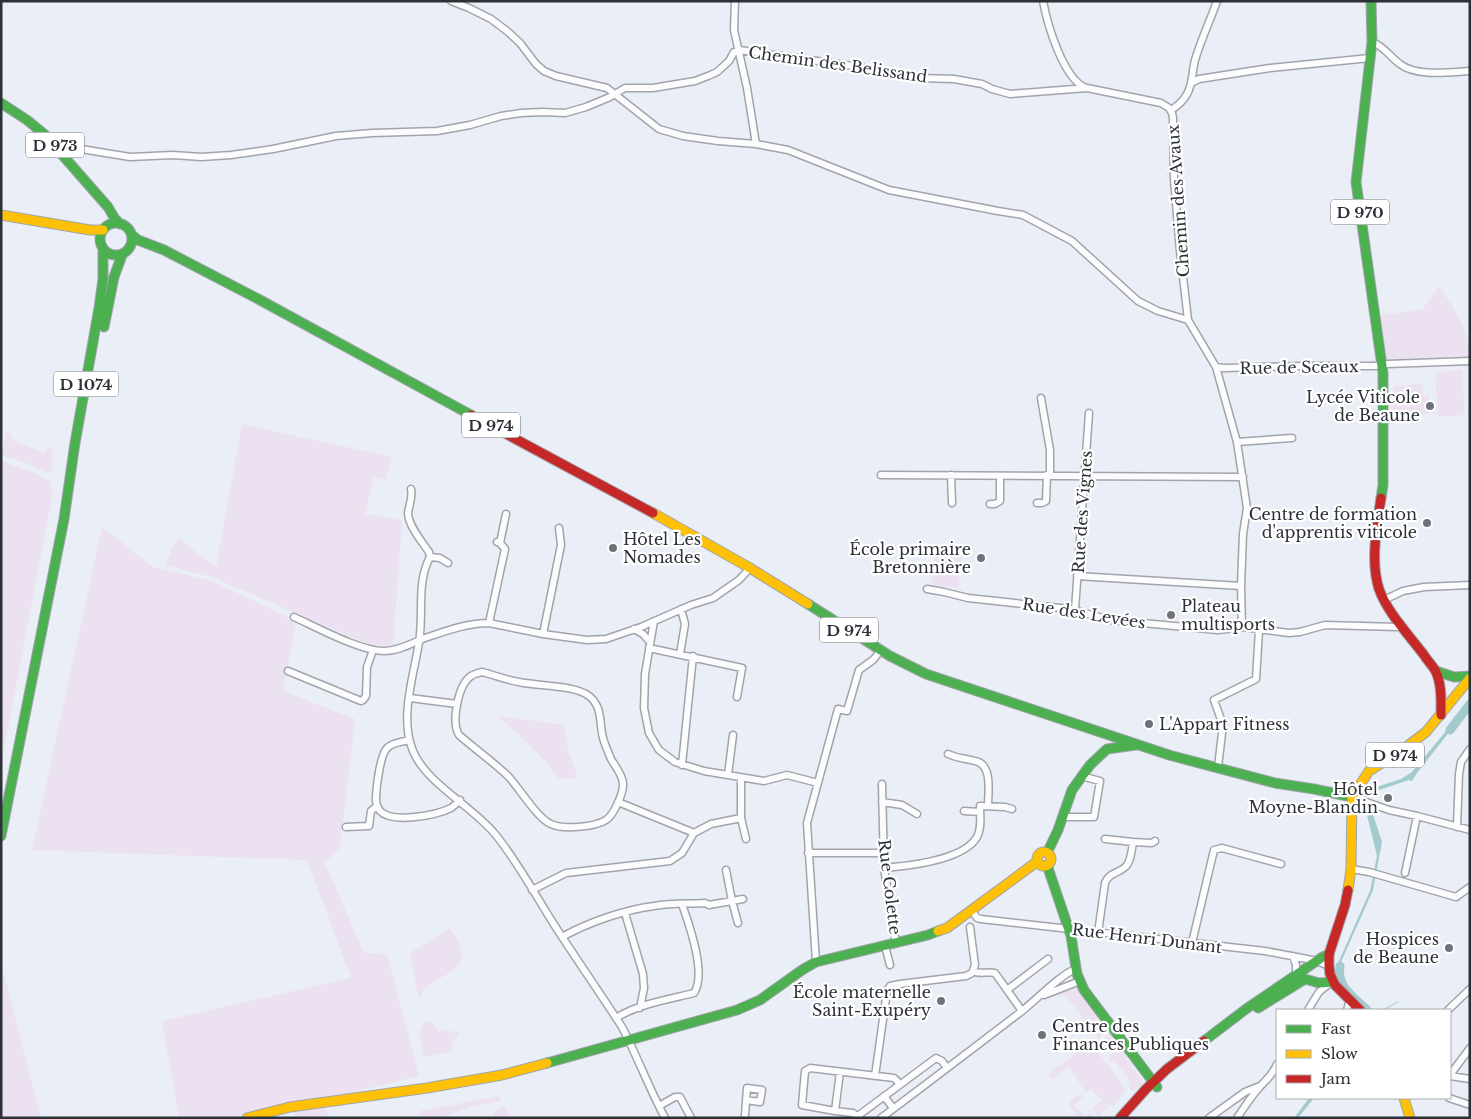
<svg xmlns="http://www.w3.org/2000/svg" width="1471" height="1119" viewBox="0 0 1471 1119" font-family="'Libre Baskerville',serif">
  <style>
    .green { fill: #ece1f0 }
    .water { fill: #a3cbcd }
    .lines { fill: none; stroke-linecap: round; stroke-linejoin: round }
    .stream { stroke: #a3cbcd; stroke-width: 1 }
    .river { stroke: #a3cbcd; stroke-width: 9 }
    .street-casing { stroke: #a1a4ab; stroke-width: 9 }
    .fast-casing { stroke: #a1a4ab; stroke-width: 11 }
    .slow-casing { stroke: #a1a4ab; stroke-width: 11 }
    .jam-casing { stroke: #a1a4ab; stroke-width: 11 }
    .street { stroke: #fcfcfe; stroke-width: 6 }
    .fast { stroke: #4caf50; stroke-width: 9 }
    .slow { stroke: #ffc107; stroke-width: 9 }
    .jam { stroke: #c62828; stroke-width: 9 }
    .poi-dot { fill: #6e727a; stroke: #fff; stroke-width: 2 }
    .labels { text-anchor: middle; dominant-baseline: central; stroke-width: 4.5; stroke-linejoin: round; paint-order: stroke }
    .shield { fill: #fff; stroke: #6b6e73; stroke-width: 1 }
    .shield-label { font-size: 15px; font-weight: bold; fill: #2c3037 }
    .street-label { font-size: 16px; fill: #2c3037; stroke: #fff }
    .poi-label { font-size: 16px; fill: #2c3037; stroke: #fff; text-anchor: end }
  </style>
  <rect width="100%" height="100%" fill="#eaeef7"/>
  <path class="green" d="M1439 286C1454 309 1470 330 1470 359L1384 361 1378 315 1422 310Z
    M1462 370 1465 415 1438 417 1435 372Z
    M1422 384 1423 396 1429 395 1431 414 1392 418 1389 400 1395 398 1394 386Z
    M242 424 392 457 385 480 374 477 365 514 402 520 393 646 368 644 214 578 165 565 175 542 179 539 216 567Z
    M7 432 11 434 13 440 44 453 48 448 53 450 52 467 50 474 31 465 1 455Z
    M1 461 34 473 49 480 53 492 1 765Z
    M102 527 153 567 212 581 296 621 283 691 355 719 340 848 325 863 364 953 387 954 419 1076 251 1118H179L162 1021 351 978 307 860 32 850Z
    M936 547 962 550 958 588 932 585Z
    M1164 610 1179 612 1178 620 1163 619Z
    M498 716 564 725 568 751 578 778 559 779C543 755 519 735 498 716Z
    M449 929C453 932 456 937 458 942 473 969 443 973 427 987 423 990 421 996 419 1000L410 954 416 949Z
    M2 967 41 1118H2Z
    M1069 988H1076L1080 991 1099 1018 1089 1026 1065 995 1062 997 1058 996 1055 997 1054 996Z
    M424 1022H432L437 1030 440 1032 444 1030 457 1032 459 1035C452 1039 452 1043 452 1051L426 1057 423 1055 419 1034Z
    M1099 1024 1105 1033 1098 1038 1091 1030Z
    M1111 1033 1115 1044 1104 1051 1102 1050 1104 1048 1100 1041Z
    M1091 1042 1124 1087 1125 1091 1113 1106 1110 1104 1099 1117 1092 1109 1102 1100 1091 1089 1086 1093 1068 1066 1052 1080 1048 1074Z
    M1119 1049 1124 1053 1128 1061 1142 1081V1088L1131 1091 1129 1085 1131 1083 1115 1061 1112 1063 1108 1059 1109 1056Z
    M1081 1093 1083 1097 1074 1106 1078 1111 1079 1110 1084 1116 1090 1113 1088 1110 1089 1109 1092 1113V1118H1078L1069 1104 1071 1100Z
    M500 1096 501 1101 470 1107 440 1118H421L419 1114V1111Z
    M326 1106 328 1118H296L294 1111Z
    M506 1106 509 1118H492L494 1111Z"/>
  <path class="water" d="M1456 719 1458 721 1417 773 1412 781 1409 780 1367 794 1365 799 1368 807 1371 808 1382 842 1373 890 1341 962 1340 977 1338 978 1337 969 1339 961 1370 891 1377 856 1365 807 1361 797 1363 793 1367 790 1401 779 1412 772Z
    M1309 1098H1314L1298 1118H1294Z"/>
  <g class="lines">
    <path class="stream" d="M1383 1010 1398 1002"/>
    <path class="river" d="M1450 730 1470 704
      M1340 966C1336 987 1354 997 1367 1010"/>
    <g class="street-casing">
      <path id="street" d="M451 1 469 8 491 19 507 31 520 43 536 64 544 71 556 76 607 88 659 129 683 136 718 141 756 144 788 150 889 190 998 211 1023 215 1072 241 1138 301 1158 311 1188 320
        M735 1 734 30 747 88 756 144
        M1043 1C1047 23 1063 79 1086 88
        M1372 42C1384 46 1390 57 1400 64 1416 77 1450 72 1470 71
        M739 50 853 66 920 78 954 79 982 84 992 89 1010 94 1087 88 1161 103 1169 108 1172 113 1173 118 1174 179 1180 251 1188 320 1216 367 1237 442 1247 508 1243 534 1241 586 1242 627
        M1191 83 1199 79 1270 68 1370 58
        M1171 110C1178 106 1183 101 1187 94 1193 84 1192 71 1195 60 1201 40 1210 21 1217 1
        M61 152 64 149 75 148 130 157 173 155 201 157 231 155 273 149 336 136 372 133 437 131 470 125 501 116 521 113 542 112 565 113 586 107 610 97 625 88H653L695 81 708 76 717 72 729 61 734 52 739 50
        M1216 367 1224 368 1304 366H1375L1388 364 1470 361
        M1041 398 1050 450V475
        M1237 442 1292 438
        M881 475 1243 477
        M951 475 952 503
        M411 489C413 497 409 505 408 513 408 525 422 542 429 552L430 557
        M1037 503H1042L1046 501 1047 475
        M990 504H995L1000 501V476
        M500 543 506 514
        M448 563 440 558 430 557C416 583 424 614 419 642 414 675 399 718 413 751 426 783 472 806 495 834 518 862 535 895 555 926 577 960 600 993 622 1027 637 1056 649 1088 665 1118
        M1077 576 1241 586
        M927 589 944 592 968 598 1070 609 1110 620 1218 630 1242 627 1289 633 1300 632 1325 625 1397 627 1401 625
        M1384 600 1403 591 1424 587 1470 585
        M1075 610 1089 413
        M294 617C316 627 362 652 385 651 399 651 412 643 425 638 446 631 467 623 489 623L543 634 587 640 606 639 641 627 691 605 713 598 739 580 750 568
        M654 621 645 674 644 708 649 733 659 750 675 762 704 771 764 781 787 775 818 783
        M489 623 505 549 500 543 497 542
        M634 629 643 634 650 642
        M543 634 561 545 559 528
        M649 648 742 668 737 697
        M680 654 685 624 681 609
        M288 671 361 701 363 700 366 696 367 667 373 650
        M482 672C494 675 506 680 519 682 536 686 576 685 589 696 603 707 599 723 603 738 605 745 608 752 611 759 615 766 622 774 623 783 624 792 614 815 606 820 595 827 563 830 551 824 537 818 520 789 508 776 492 761 475 749 459 735 451 722 458 685 471 676 474 674 478 673 482 672Z
        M410 698 457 704
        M409 740C402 742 393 742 387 748 380 755 376 789 376 800 376 804 378 808 380 811 392 824 437 815 451 808 454 806 457 803 460 800
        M948 754C959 759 964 758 975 761 993 764 988 793 988 806
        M682 765 693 656
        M1218 767 1223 725 1214 700 1256 679 1259 630
        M728 775 733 735
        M741 778V818L746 839
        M882 784 884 868 896 943
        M1352 797 1389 810 1417 816 1470 830
        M618 802 694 833
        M882 802 902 805 917 814
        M964 811 980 812
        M1063 817H1094L1100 781 1081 776
        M346 827 369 826 371 811 377 806
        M1457 827 1459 774 1461 762 1470 749
        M1133 842 1152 843 1155 841
        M808 853H883
        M884 868C908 866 964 860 977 837 982 828 980 816 980 806L1005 807 1012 809
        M1351 869 1369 872 1456 897 1470 887
        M726 870 732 901 738 923
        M1405 873 1417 816
        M532 890 566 873 670 861 682 853 694 833 711 824 741 818
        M972 911 977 918 981 919 1265 951 1302 958 1317 961 1329 966
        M625 913 643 974 644 988 640 1008
        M1098 933 1105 883C1110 871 1120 874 1127 865 1131 860 1132 849 1133 842L1105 839
        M562 937C589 922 624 910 654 906 671 903 688 904 705 903L709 905 743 899
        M1192 943 1214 850 1222 848 1281 864
        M885 946 890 965
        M1293 956 1296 965V975
        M816 962 807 823 838 709 847 711 859 670 873 660 881 650
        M973 971C980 975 988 971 995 973L1022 1011
        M1007 990 1048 959
        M1044 995 1080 981
        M1308 1010 1319 992 1329 984
        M1347 1010 1350 1000
        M1448 1010 1470 989
        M616 1018C638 1004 670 999 694 993 707 974 689 924 682 904
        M840 1072 835 1111 853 1113 857 1116
        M1450 1075 1470 1048
        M875 1076 887 991 890 986 900 984 966 976 972 973 975 965 970 927
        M1450 1076 1470 1079
        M884 1096 893 1108
        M1449 1098 1470 1105
        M659 1106 675 1097H680L691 1118
        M835 1111 802 1105 805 1071 810 1068 894 1078 900 1084
        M745 1118V1115L747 1088 762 1090 760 1102 746 1100
        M855 1118 936 1058 942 1061 947 1068
        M881 1118C928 1083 975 1047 1022 1011 1035 1001 1062 973 1076 969
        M1209 1118 1245 1092 1260 1086
        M1237 1118C1244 1108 1250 1098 1258 1089 1266 1079 1272 1077 1277 1064"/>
    </g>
    <g class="fast-casing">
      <path id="fast" d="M1371 1 1372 42 1356 182 1383 373V485L1381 498
        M1 103 27 120 44 134 108 207 115 219 120 224
        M100 239a16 16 0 1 1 32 0a16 16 0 1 1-32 0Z
        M132 235 138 240 164 250 260 300 471 415
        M104 327 114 277 122 255
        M808 604 890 656 926 674 1169 755 1275 783 1314 789 1352 797
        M1436 671 1454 677 1470 676
        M1 836 64 519 75 443 99 308 103 279V249
        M1047 853 1058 830 1072 790 1090 765 1107 749 1136 745
        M1047 865 1071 936 1077 974 1084 990 1157 1087
        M1258 1008 1305 979 1319 983 1332 982
        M1204 1041 1246 1009 1321 958 1329 954
        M547 1063 737 1010 760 1000 802 970 816 962 928 935 938 931"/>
    </g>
    <g class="slow-casing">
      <path id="slow" d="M1 215 90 230H103
        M653 513 750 568 808 604
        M1037 859a7 7 0 1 1 14 0a7 7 0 1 1-14 0Z
        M1348 890 1351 869 1352 797 1369 771 1401 751 1426 732 1470 678
        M938 931 947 928 1038 861
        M1404 1098 1410 1118
        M247 1118 290 1107 427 1088 502 1075 547 1063"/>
    </g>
    <g class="jam-casing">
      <path id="jam" d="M471 415 653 513
        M1381 498C1377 526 1370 561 1379 589 1387 612 1409 635 1424 655 1427 660 1432 665 1435 670 1442 683 1441 701 1441 715
        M1348 890 1345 905 1329 954V966L1330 974 1335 985 1360 1010
        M1120 1118 1146 1089 1167 1069 1204 1041"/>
    </g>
    <use href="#street" class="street"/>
    <use href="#fast" class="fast"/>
    <use href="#slow" class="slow"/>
    <use href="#jam" class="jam"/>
  </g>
  <g class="poi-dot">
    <circle cx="1430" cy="406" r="5"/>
    <circle cx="1427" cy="523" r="5"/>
    <circle cx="613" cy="548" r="5"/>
    <circle cx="981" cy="558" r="5"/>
    <circle cx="1171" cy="615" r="5"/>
    <circle cx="1149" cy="724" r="5"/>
    <circle cx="1388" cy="798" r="5"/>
    <circle cx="1449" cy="948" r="5"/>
    <circle cx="941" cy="1001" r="5"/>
    <circle cx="1042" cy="1035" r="5"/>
  </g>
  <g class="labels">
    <g class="shield">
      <rect x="26" y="132.5" width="58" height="25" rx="4"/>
      <rect x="1331" y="199.5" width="58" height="25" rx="4"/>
      <rect x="53.5" y="371.5" width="65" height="25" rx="4"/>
      <rect x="462" y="412.5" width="58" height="25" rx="4"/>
      <rect x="820" y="617.5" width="58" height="25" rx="4"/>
      <rect x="1366" y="742.5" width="58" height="25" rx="4"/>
    </g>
    <g class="shield-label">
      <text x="55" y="145">D 973</text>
      <text x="1360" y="212">D 970</text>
      <text x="86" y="384">D 1074</text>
      <text x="491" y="425">D 974</text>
      <text x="849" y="630">D 974</text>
      <text x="1395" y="755">D 974</text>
    </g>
    <g class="street-label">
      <text transform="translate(838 64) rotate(8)">Chemin des Belissand</text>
      <text transform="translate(1178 201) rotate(-94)">Chemin des Avaux</text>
      <text transform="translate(1299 367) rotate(-1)">Rue de Sceaux</text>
      <text transform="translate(1082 512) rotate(-86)">Rue des Vignes</text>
      <text transform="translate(1084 613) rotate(9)">Rue des Levées</text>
      <text transform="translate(890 887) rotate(83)">Rue Colette</text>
      <text transform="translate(1147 938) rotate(7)">Rue Henri Dunant</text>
    </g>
    <g class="poi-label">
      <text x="1420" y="397">Lycée Viticole<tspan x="1420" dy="18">de Beaune</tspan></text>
      <text x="1417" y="514">Centre de formation<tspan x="1417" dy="18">d'apprentis viticole</tspan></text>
      <text x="623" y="539" text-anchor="start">Hôtel Les<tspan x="623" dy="18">Nomades</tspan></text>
      <text x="971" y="549">École primaire<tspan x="971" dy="18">Bretonnière</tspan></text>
      <text x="1181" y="606" text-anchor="start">Plateau<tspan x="1181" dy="18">multisports</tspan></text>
      <text x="1159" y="724" text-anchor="start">L'Appart Fitness</text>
      <text x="1378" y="789">Hôtel<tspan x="1378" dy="18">Moyne-Blandin</tspan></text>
      <text x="1439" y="939">Hospices<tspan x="1439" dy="18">de Beaune</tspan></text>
      <text x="931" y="992">École maternelle<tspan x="931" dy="18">Saint-Exupéry</tspan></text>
      <text x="1052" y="1026" text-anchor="start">Centre des<tspan x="1052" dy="18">Finances Publiques</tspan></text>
    </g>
  </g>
  <rect width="1471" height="1119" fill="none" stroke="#2c3037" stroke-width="5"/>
  <rect x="1276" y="1009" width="175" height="90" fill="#ffffff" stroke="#abacaf"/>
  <rect x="1286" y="1025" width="25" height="8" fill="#4caf50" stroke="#abacaf"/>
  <text x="1321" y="1034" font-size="15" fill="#2c3037">Fast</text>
  <rect x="1286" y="1050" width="25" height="8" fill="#ffc107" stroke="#abacaf"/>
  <text x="1321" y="1059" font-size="15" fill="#2c3037">Slow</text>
  <rect x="1286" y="1075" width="25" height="8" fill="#c62828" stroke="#abacaf"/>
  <text x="1321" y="1084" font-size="15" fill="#2c3037">Jam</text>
</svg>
